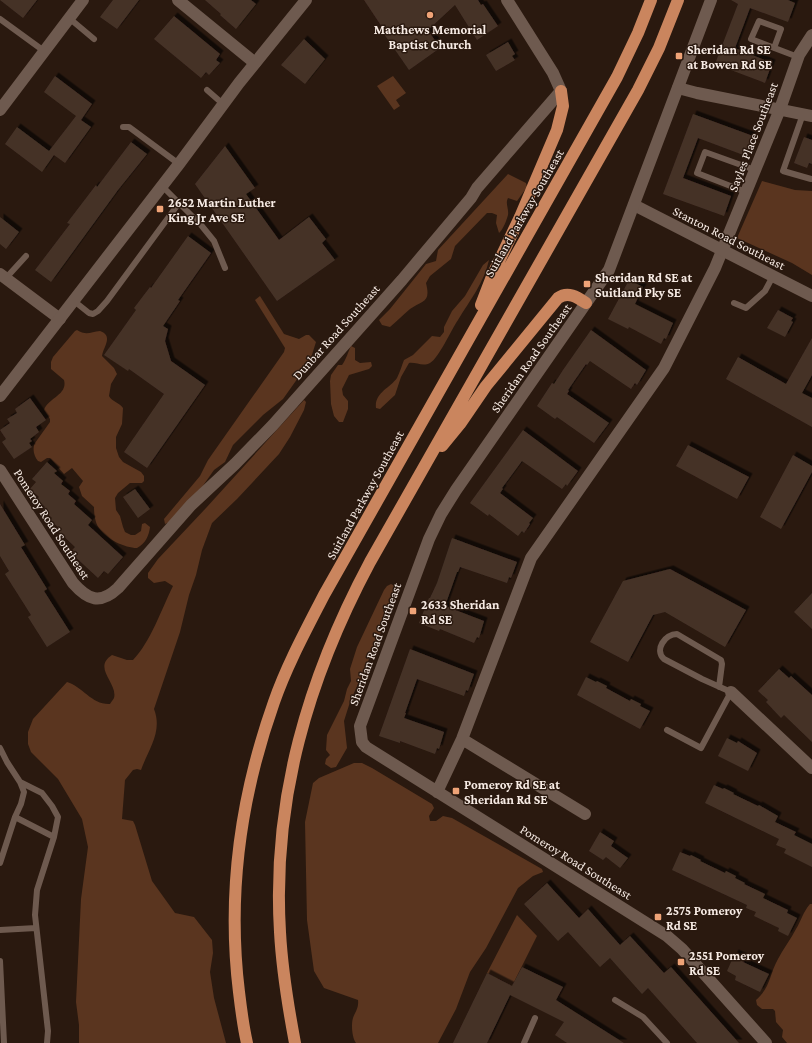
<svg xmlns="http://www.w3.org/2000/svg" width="812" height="1043" viewBox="0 0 812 1043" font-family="'Crimson Pro',serif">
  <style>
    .green { fill: #5a351f }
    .building { fill: #453228; filter: url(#shadow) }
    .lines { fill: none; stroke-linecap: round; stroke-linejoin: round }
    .service { stroke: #6e5a4f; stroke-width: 6 }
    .minor { stroke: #6e5a4f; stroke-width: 12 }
    .tertiary { stroke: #6e5a4f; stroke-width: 12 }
    .secondary { stroke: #6e5a4f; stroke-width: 12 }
    .trunk { stroke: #ca855e; stroke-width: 12 }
    .poi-dot { fill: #efa377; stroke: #2a190f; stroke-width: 1.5 }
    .labels { text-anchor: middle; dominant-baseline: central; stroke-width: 3; stroke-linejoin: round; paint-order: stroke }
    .poi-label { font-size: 13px; font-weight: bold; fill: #f7ebe4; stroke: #2a190f; text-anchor: start }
    .street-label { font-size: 13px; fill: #f7ebe4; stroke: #2a190f }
  </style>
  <defs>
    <filter id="shadow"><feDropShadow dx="3.5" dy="-3.5" stdDeviation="0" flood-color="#0009"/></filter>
  </defs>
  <rect width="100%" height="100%" fill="#2a190f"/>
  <path class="green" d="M393 76 406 93 396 100 400 106 394 110 377 86Z
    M508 174 526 183 527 187 517 201 508 198C505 204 509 208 508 215 507 219 503 230 499 233L496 223 497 215 492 213H487L455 246 451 259 430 276 426 283C431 303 423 300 410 309 403 315 397 321 390 327L382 325 379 320 390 309 426 264 436 261 438 250Z
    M762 181 795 190 812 191V275L792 263 737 238Z
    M489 260C484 283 470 300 458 320 451 330 439 358 430 363 423 367 416 362 409 363L401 377 395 395 380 409 376 408C374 393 390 388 397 378 400 372 402 365 404 360L413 355 432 336 440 337 444 332V327L452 311 465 296 483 265Z
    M260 296 284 334 299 339 306 335H309L316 342 310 361 283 399 263 415 233 445 225 462 214 470 195 497 172 521 165 524 164 519 200 476 208 460 284 352 285 348 255 300Z
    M77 330C86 336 91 332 100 331 114 336 103 347 102 356L114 368 117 374 111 384 109 396C112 402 119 402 123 408L122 424 116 437V448L119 457 123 462 141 472 144 476V481L142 483H130L118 493 115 498 116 510 120 516 123 527 125 532 131 535H135L141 531 142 524 145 523 150 527C149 536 145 544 137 548 125 548 106 539 99 528 95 523 94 513 94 507L82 496 79 487 83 481 72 468 64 474 50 458H47L41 462 38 461C34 456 32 449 35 443L50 422V419L44 410C48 398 68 395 64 380L51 369V362L53 357 75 331Z
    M351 346 355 348V360L360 363 371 362 372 366 369 369 349 375 342 389 343 395 348 401V409L343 422H339L334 416 331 404 330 381 331 375 338 365H342C346 360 348 352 351 346Z
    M304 400 306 402 304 410 290 437 279 454 237 499 212 523 202 550 196 575 189 595 180 632 154 709C163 732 148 750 141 770L137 769 133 770 125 780 122 819 133 821 135 825 152 881 175 913 194 917 212 940 213 953 210 972 214 998 226 1043H79V1025L76 1002 81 899 88 847 82 819 58 779 31 752 28 744V732L33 719 67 682C83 687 92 705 110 704 111 702 113 700 114 698 118 683 92 668 112 655L127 660H133C150 643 162 608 173 586L165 581 154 583 148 578V573L158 559 206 508Z
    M391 584 395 586 396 590 381 632 350 702 344 721 347 748 336 767 331 768 325 764 326 759 330 755 326 750 327 735 344 701 347 689 351 681 350 669 357 647 384 590 387 586Z
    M354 763H362L372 768 432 804 434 808 429 816 430 821H436L443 816 452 818 542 869 543 872 533 876 518 888 486 948 470 972 456 1009 438 1043H356C352 1038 351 1024 353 1018 355 1012 359 1008 358 1000L324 988 314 971 307 920 305 822 313 783 319 778Z
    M810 904H812V1043H787L782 1037 783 1030 776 1022 775 1011 773 1009H762L757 1005 756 1000C771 987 769 975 778 959 783 949 791 939 796 929 801 921 803 912 810 904Z
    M517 915 537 936 512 986 487 973Z"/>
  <path class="building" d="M0 0H37L23 18Z
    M113 0H139L117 29 100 17Z
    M205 0H251L256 4 236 29 220 15 221 14Z
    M364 0H478L481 5 483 4 498 26 477 40 455 5 428 30 440 48 409 70 382 31 384 30Z
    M731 0H788L795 3 788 22 750 8 735 48 772 63 765 83 715 64 738 4Z
    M174 16 220 54 216 60 220 63 209 75 206 72 201 78 154 39Z
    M304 39 325 59 305 84 281 65Z
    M508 42 515 54 512 56 515 60 496 71 486 55Z
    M55 76 92 104 81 120 91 127 65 163 54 155 42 172 5 144 17 127 49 151 76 116 44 92Z
    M693 114 753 136 746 156 698 138 683 178 731 196 724 216 663 194Z
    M804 137 812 140V164L809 163 807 168 794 163Z
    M131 142 147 154 118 190 51 282 35 270 70 224 67 223 96 185 97 187Z
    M225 146 255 188 246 194 279 240 309 217 326 239 322 243 335 260 277 301 195 184Z
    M0 217 19 232 6 249 0 244Z
    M188 236 211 253 178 300 180 301 163 326 168 329 165 341 171 361 205 385 147 468 124 452 164 394 129 369 128 371 104 355 136 310 134 308 150 287 151 288Z
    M629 280 643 287 635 304 673 323 666 339 664 338 661 344 629 327 628 329 608 319Z
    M778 310 793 318 791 321 793 322 785 337 767 328Z
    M591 330 646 370 637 385 635 383 631 389 590 361 587 365 586 364 568 390 569 391 567 394 609 423 594 443 557 417 555 419 537 406 552 383 554 384 563 370Z
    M812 338V375L802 393 812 398V427L726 379 738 357 786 384Z
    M30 398 46 420 36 427 39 432 30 439 32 441 29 443 32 447 14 459 2 442 6 439 0 430 10 423 7 419 17 413 15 409Z
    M523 430 578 471 567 486 566 484 562 489 522 461 502 488 503 489 500 493 533 518 529 523 530 524 524 533 522 531 518 536 489 514 488 516 470 503Z
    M688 445 749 477 737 499 676 466Z
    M793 455 812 466V472L781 529 760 517Z
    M47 462 57 471 54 473 63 481 61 484 70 491 68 494 76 501 74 504 92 520 88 525 123 557 108 574 104 571 98 578 70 552 75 547 57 530 59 528 50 520 52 518 43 510 45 507 37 499 39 497 30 489 36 482 32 479Z
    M135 489 150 509 138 518 123 497Z
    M0 504 25 545 21 547 47 589 44 591 70 632 47 647 28 617 31 615 5 574 9 571 0 556Z
    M452 538 517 562 511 578 509 577 507 583 460 567 458 572H457L445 606 484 621 479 638 477 637 474 643 440 629 439 631 419 623 429 598H430L437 583Z
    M670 569 746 610 725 647 665 612 653 615 628 662 590 642 623 581Z
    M812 593V629L794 612Z
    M410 649 474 674 468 691 466 690 464 696 417 679 405 713H406L404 718 444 732 439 749 437 748 435 754 400 741V743L379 736Z
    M779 669 789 678 791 676 812 695V742L784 715 781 718 766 702 768 700 758 691Z
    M586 677 596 682 597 681 607 686 606 688 630 701 631 699 641 704 640 706 650 711 640 729 577 695Z
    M727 738 737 743 738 741 757 753 748 771 718 756Z
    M714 785 723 789 724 788 734 793 733 794 758 806 759 805 778 816 775 822 796 832 794 835 812 844V867L784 853 786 849 776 845 779 839 705 803Z
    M600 832 614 841 611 846 628 858 620 868 606 857 603 860 589 851Z
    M680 852 690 856 691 855 701 860 700 861 725 873 726 871 736 876 735 878 745 883 744 884 765 894 763 898 788 910 787 913 797 918 788 936 778 931 779 928 754 916 756 912 746 908 747 905 672 870Z
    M547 883 579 918 588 909 620 945 630 936 664 973 671 967 739 1043H697L648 988 642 994 610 958 600 967 568 932 558 941 524 904Z
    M735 953 746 958 743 962 769 974 760 992 735 980 736 976 727 971Z
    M522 967 563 987 556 1000 624 1043H567L555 1035 564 1022 510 995 487 1043H453L487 973 512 986Z"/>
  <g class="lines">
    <path class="service" d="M69 18 94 39
      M0 19 44 51
      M774 48 781 29 759 21 751 39 798 57
      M207 90 223 104
      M803 114 783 171 811 179
      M123 127H129L179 164
      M162 186 201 225 214 241 225 268
      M746 192 697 173 705 152 755 170
      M6 278 26 256
      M74 301 89 313 93 314 98 311 107 301 179 203
      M734 303 746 308 765 291 773 276
      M667 730 701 748 731 692 702 679 664 659C654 650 665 634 677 634L721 660 722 664 719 687
      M0 748 7 762 20 782 24 792 21 804 15 817
      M20 782 42 793 52 806 58 817 54 837
      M0 863 15 817 54 837 37 890 35 915 48 1031 47 1043
      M0 930 36 928
      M0 961 4 1043
      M615 1000 643 1017 667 1043
      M524 1043 535 1018"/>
    <path class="minor" d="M178 0 255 63
      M678 88 697 93 812 116
      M0 110 83 0
      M0 274 60 319
      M586 303 456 490 441 514 429 539 360 726 362 742 366 747 667 936 682 949 766 1043
      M0 470 73 583C88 600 100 605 118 588L191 505 235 464 273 425 402 280 471 198 477 188 561 91
      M731 692 812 768
      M462 739 585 814
      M437 792 462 739 531 558 664 368 715 268 780 109 799 55 812 35"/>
    <path class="tertiary" d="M634 205 812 296"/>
    <path class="secondary" d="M507 0 553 73 561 91
      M586 303 609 270 711 0
      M0 396 179 164 239 83 306 0"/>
    <path class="trunk" d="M481 305 493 274 520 217 557 130 563 106 561 91
      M442 446 460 424 486 386 558 298C568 291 577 297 586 303
      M247 1043C243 1026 241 1009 239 992 227 894 241 795 274 702 287 665 306 630 324 595L617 77 638 33 651 0
      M295 1043C288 1006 282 969 280 932 272 800 308 678 370 562L638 90 659 48 678 0"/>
  </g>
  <g class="poi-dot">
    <circle cx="430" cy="15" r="4"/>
    <rect x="675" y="52" width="8" height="8" rx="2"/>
    <rect x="156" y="205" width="8" height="8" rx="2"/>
    <rect x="583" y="280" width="8" height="8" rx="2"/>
    <rect x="409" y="607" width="8" height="8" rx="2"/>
    <rect x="452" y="787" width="8" height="8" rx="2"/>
    <rect x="654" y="913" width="8" height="8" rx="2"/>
    <rect x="677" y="958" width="8" height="8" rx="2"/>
  </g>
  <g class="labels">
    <g class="poi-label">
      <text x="430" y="29" text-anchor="middle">Matthews Memorial<tspan x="430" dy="15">Baptist Church</tspan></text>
      <text x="687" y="49">Sheridan Rd SE<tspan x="687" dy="15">at Bowen Rd SE</tspan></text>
      <text x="168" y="202">2652 Martin Luther<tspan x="168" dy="15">King Jr Ave SE</tspan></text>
      <text x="595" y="277">Sheridan Rd SE at<tspan x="595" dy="15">Suitland Pky SE</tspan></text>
      <text x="421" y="604">2633 Sheridan<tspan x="421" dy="15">Rd SE</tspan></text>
      <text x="464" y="784">Pomeroy Rd SE at<tspan x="464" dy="15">Sheridan Rd SE</tspan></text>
      <text x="666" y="910">2575 Pomeroy<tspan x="666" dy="15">Rd SE</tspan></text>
      <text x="689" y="955">2551 Pomeroy<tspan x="689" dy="15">Rd SE</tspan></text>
    </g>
    <g class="street-label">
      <text transform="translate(753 137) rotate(-69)">Sayles Place Southeast</text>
      <text transform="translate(524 213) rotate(-60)">Suitland Parkway Southeast</text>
      <text transform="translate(729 238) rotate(27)">Stanton Road Southeast</text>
      <text transform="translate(336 332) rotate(-48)">Dunbar Road Southeast</text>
      <text transform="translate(531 358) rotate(-55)">Sheridan Road Southeast</text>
      <text transform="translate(365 495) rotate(-61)">Suitland Parkway Southeast</text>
      <text transform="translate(52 524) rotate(57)">Pomeroy Road Southeast</text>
      <text transform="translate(375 644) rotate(-70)">Sheridan Road Southeast</text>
      <text transform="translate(576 862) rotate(32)">Pomeroy Road Southeast</text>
    </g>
  </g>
</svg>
